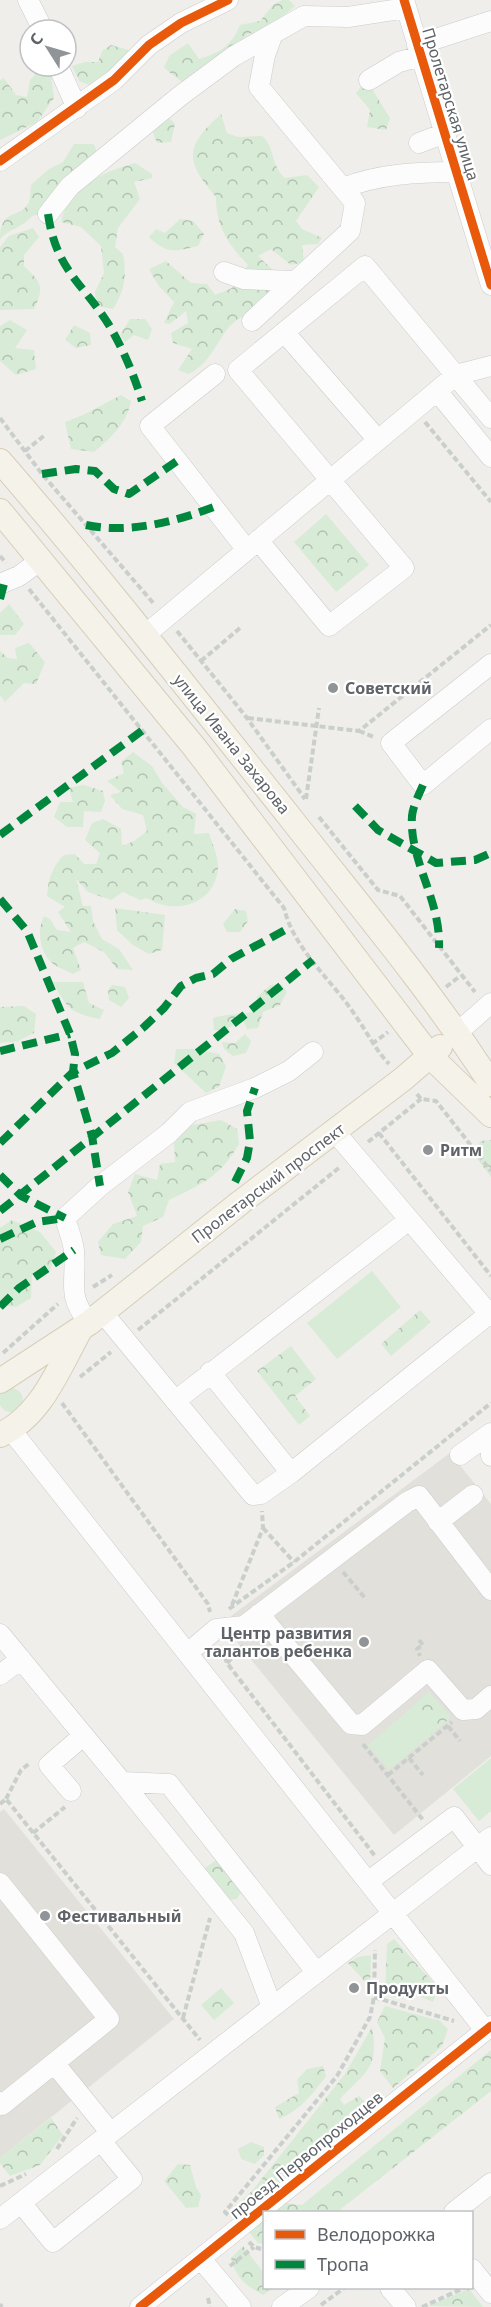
<svg xmlns="http://www.w3.org/2000/svg" width="491" height="2307" viewBox="0 0 491 2307" font-family="'Noto Sans',sans-serif">
  <style>
    .education { fill: #e2e0da }
    .green { fill: #d8ebd6 }
    .forest { fill: url(#forest-crowns) }
    .lines { fill: none; stroke-linecap: round; stroke-linejoin: round }
    .minor-casing { stroke: #cbcccc; stroke-width: 21 }
    .major-casing { stroke: #d7ceb8; stroke-width: 26 }
    .path { stroke: #cacfcc; stroke-width: 4; stroke-dasharray: 6 3; stroke-linecap: butt }
    .minor { stroke: #fdfcfc; stroke-width: 20 }
    .major { stroke: #f4f2e9; stroke-width: 24 }
    .quiet { stroke: #00873e; stroke-width: 8; stroke-dasharray: 15 8; stroke-linecap: butt }
    .cycleway-casing { stroke: #fff; stroke-width: 13 }
    .cycleway { stroke: #e8590c; stroke-width: 9 }
    .poi-dot { fill: #919496; stroke: #fff; stroke-width: 2 }
    .labels { text-anchor: middle; dominant-baseline: central; stroke-width: 4.5; stroke-linejoin: round; paint-order: stroke }
    .street-label { font-size: 16px; fill: #5f6368; stroke: #fff }
    .poi-label { font-size: 16px; font-weight: bold; fill: #5f6368; stroke: #fff; text-anchor: start }
  </style>
  <defs>
    <pattern id="forest-crowns" width="20" height="18" patternUnits="userSpaceOnUse" patternTransform="scale(1.5)"><rect width="20" height="18" fill="#d8ebd6"/><path d="M2 6a3 3 0 1 1 6 0M12 15a3 3 0 1 1 6 0" fill="none" stroke="#b2c2b1"/></pattern>
  </defs>
  <rect width="100%" height="100%" fill="#efeeea"/>
  <path class="education" d="M450 1453 491 1504V1756L394 1835 241 1647 233 1636 231 1616Z
    M4 1809 174 2019 0 2158V1812Z"/>
  <path class="green" d="M372 1271 401 1307 337 1359 307 1323Z
    M-1 1400a12 12 0 1 1 24 0a12 12 0 1 1-24 0Z
    M410 1709 432 1734 389 1770 368 1745Z
    M491 1758V1811L479 1821 453 1789Z"/>
  <path class="forest" d="M282 0H289L295 6 275 23 247 35 232 50 182 82 164 68 169 56 188 43 199 59C220 53 232 45 240 25L260 21 273 5Z
    M111 45 129 50 127 64 95 87 79 81 72 66 85 62H98L102 51Z
    M41 68H50L54 98 37 122 0 140V80L4 78 16 95 27 97 30 80Z
    M362 85 372 89 390 118 386 130 367 127 370 110 356 93Z
    M221 114 227 133 238 137 262 136C276 148 269 163 285 178L307 175 319 187 296 221 302 229 322 238 318 244 302 245 304 262 291 265 271 249 258 256 277 274 271 292 254 315C220 315 220 361 188 374L178 370 192 349 173 343 171 333 188 323 186 311 170 324 164 323 174 302 158 285 149 269 166 261 191 283 207 284 215 295 232 288 248 265C228 244 216 227 216 197 185 161 184 147 221 114Z
    M167 116 175 124 171 142 157 143 152 130Z
    M74 144H94L99 159 47 213 32 216C21 229 10 228 0 239 0 208 19 219 28 204 31 198 30 191 31 185L49 169 63 162Z
    M135 163 152 174V178L134 182 140 199 118 228 115 247 123 254C127 277 125 289 113 309L96 306 95 292 104 273 101 246 81 227 61 222C68 187 103 172 135 163Z
    M180 219 193 221 204 234 198 246C174 252 167 254 149 237L156 229 165 233Z
    M33 228 39 237 24 255V266C41 282 45 287 34 309L0 310V247L9 236Z
    M130 319H145L152 329 148 340 134 335 125 342 120 335Z
    M10 320 27 330 15 348 34 350 36 369 16 375 0 361V326Z
    M74 325 90 333 91 345 76 348 65 340Z
    M121 395 131 401C127 423 111 438 94 452L71 449 65 422 83 415Z
    M326 514 369 565 336 592 294 542Z
    M9 604 24 624 15 635H0V613Z
    M29 643 45 662 36 684 24 683 5 702 0 695V651L8 658 17 659 15 648Z
    M133 752 152 766 162 783 183 807 196 814 194 834 209 833C212 843 219 858 218 869 214 906 173 915 147 898L140 900 123 892 111 900 88 892 76 879 83 906H91L93 921 102 939 119 949 133 970 117 969 104 952 84 942 73 948 81 970 73 974C66 970 56 967 51 962 39 950 37 930 44 916L50 919 57 930 71 932 58 912 65 907 47 896C48 880 52 867 64 855L75 854 84 864H96L100 853 85 840 92 823 103 819 121 829 122 846 134 841 147 831 143 815 122 809 110 795 121 792 107 781 124 773 121 762Z
    M84 785 103 791 105 801 101 812 84 811 83 827H67L54 817 60 802H73L69 788Z
    M115 908 165 915 162 950 149 954 133 945 117 930Z
    M235 909 246 911 248 921 240 932H227L223 924Z
    M53 982H83L89 1003 104 1010 100 1019C71 1013 67 1009 53 982Z
    M281 984 287 992 280 1005 263 1012 258 1028 247 1029 243 1020 225 1030H214L213 1018C228 1013 242 1015 257 1011V997L270 985Z
    M112 985 125 987 129 998 121 1007 109 1000 108 990Z
    M24 1006 36 1014 34 1033 18 1041 0 1043V1007Z
    M245 1034 251 1041 246 1053 233 1056 224 1049 222 1042 235 1043Z
    M176 1049H195L219 1054 226 1066 219 1087 206 1093 174 1063Z
    M221 1120 237 1129 239 1144C218 1179 203 1183 169 1200L163 1217 143 1226 141 1242 125 1259 101 1255 98 1242 113 1224 137 1216 128 1192 135 1174 157 1180 160 1164 175 1162 174 1143 192 1125Z
    M491 1140V1177L475 1156 480 1141Z
    M12 1220 40 1232 56 1252 50 1271 32 1275 31 1298 16 1307 0 1305V1228Z
    M420 1310 431 1322 391 1356 381 1344Z
    M291 1346 316 1379 295 1396 310 1416 299 1425 257 1371Z
    M429 1692 451 1717 432 1734 410 1709Z
    M216 1860 242 1890 237 1899 229 1900 204 1877 205 1868Z
    M394 1939 438 1988 433 2002 415 1994 401 1999 385 1994 387 1944Z
    M371 1955 370 1987 348 1963 358 1957Z
    M221 1988 234 2003 214 2020 201 2005Z
    M385 2006 440 2021 448 2029 442 2046 393 2088 380 2071 385 2038 377 2022Z
    M372 2027C379 2070 366 2071 340 2099L344 2105 359 2096 370 2107 237 2216 232 2209 252 2191 345 2074Z
    M491 2050V2091L337 2212H264V2244L258 2243 249 2232V2223L281 2198 290 2204 302 2205Z
    M323 2066 326 2076C313 2094 299 2111 279 2119L275 2107 299 2093 297 2080 307 2069Z
    M51 2118 63 2135 40 2165 10 2176 0 2163V2158Z
    M251 2142 264 2147V2155L255 2164 241 2159 238 2149Z
    M178 2164 190 2165 196 2187 201 2195 198 2207 186 2208 164 2181Z
    M243 2246 264 2273V2288H274L263 2295C246 2286 235 2277 231 2258Z
    M469 2289 483 2307 428 2306Z"/>
  <g class="lines">
    <g class="minor-casing">
      <path id="minor" d="M28 0 43 30
        M404 0 491 285
        M417 45 491 21
        M58 66 77 108
        M369 80 399 62 421 56
        M419 143 445 133
        M0 161 114 80 149 45 181 23 228 0
        M343 188C379 174 417 172 456 172
        M48 214 70 186 180 96 234 56 304 16 348 17 406 8
        M224 272 244 279 294 281
        M252 321 350 231 355 203 259 87 265 55 272 36
        M285 333 378 440
        M215 374 150 426 247 550
        M437 391 491 457
        M258 540 329 626 404 568 238 370 365 266 491 418
        M0 584 19 576 41 560
        M145 635 456 375 491 366
        M491 664 391 743 423 785 491 729
        M456 1034 491 1003
        M335 1132 491 1316
        M103 1313 253 1495 261 1494 291 1473 489 1314
        M89 1323C66 1294 77 1284 74 1251 73 1240 68 1229 65 1218L100 1186 169 1133 190 1112 255 1088 289 1071 313 1052
        M210 1372 291 1473
        M175 1401 409 1220
        M11 1430 485 2030
        M491 1440V1456
        M460 1455 491 1433
        M438 1522 473 1495
        M259 1614 351 1724 362 1725 428 1670 463 1710 476 1709 491 1696
        M0 1634 122 1782 169 1784 317 1973
        M189 1652 216 1629 244 1626 407 1502 419 1496 491 1590
        M0 1675 21 1659
        M122 1782 244 1933 272 2007
        M71 1791 49 1765 83 1736
        M369 1881 454 1817 491 1865
        M0 1883 109 2019 2 2105 0 2102
        M54 2063 111 2133
        M21 2203 53 2242 132 2179 101 2141
        M454 2212 491 2183
        M0 2219 491 1837
        M201 2259 241 2307
        M472 2269 491 2293
        M390 2288 406 2307
        M140 2307 491 2026
        M282 2307 309 2288"/>
    </g>
    <g class="major-casing">
      <path id="major" d="M0 461C100 576 194 697 289 816 358 904 431 990 491 1084
        M0 511 195 748 430 1056 491 1115
        M0 1381 89 1323 241 1202 403 1079 440 1047
        M0 1435C41 1416 58 1370 79 1332"/>
    </g>
    <path class="path" d="M0 418 42 474 155 605
      M425 422 491 502
      M25 451 45 435
      M0 556 6 563
      M29 589 284 908C294 950 332 980 355 1015 367 1032 375 1049 389 1064
      M177 631 247 718 305 799
      M201 661 240 628
      M248 718 359 731 491 625
      M359 731 374 737
      M306 799 319 708
      M319 817 378 890 400 896 475 992
      M446 987 460 976
      M372 1044 388 1032
      M417 1094 421 1099 436 1101 491 1171
      M379 1133 491 1276
      M368 1142 421 1099
      M93 1287 112 1275
      M138 1330 340 1167
      M3 1353 58 1304
      M80 1377 111 1352
      M62 1403 208 1604 210 1612
      M263 1528 294 1562
      M343 1572 365 1598
      M232 1605 263 1528 262 1511
      M229 1609 294 1562 491 1403
      M419 1640 423 1645 417 1649 420 1656
      M222 1648 227 1663 375 1856
      M227 1663 245 1644
      M448 1726 460 1741
      M363 1744 423 1820
      M409 1758 423 1775
      M388 1775 452 1722
      M6 1799 21 1770 30 1763
      M0 1804 6 1799 200 2040
      M33 1833 65 1807
      M374 1997 454 2021
      M183 2018 210 1918
      M57 2149 77 2118
      M0 2186 26 2174
      M228 2215 225 2212 337 2076 370 2017 374 1997 375 1950
      M249 2242 254 2247 261 2249
      M230 2266 254 2247
      M208 2298 210 2307
      M0 2304 2 2307
      M321 2305 344 2288
      M422 2307 464 2288"/>
    <use href="#minor" class="minor"/>
    <use href="#major" class="major"/>
    <path class="quiet" d="M48 214C56 270 82 282 109 325 123 349 134 375 142 401
      M42 474 76 469 95 471 114 489 129 494 177 461
      M86 525C128 534 174 522 214 507
      M0 599 4 584
      M423 785C419 794 413 806 412 816 409 861 441 899 439 948
      M355 806 378 830 436 863 475 860 491 853
      M0 835 143 730
      M0 899 27 931 70 1034 75 1054 73 1072 92 1136 100 1186
      M0 1051 70 1034
      M0 1143 73 1072 112 1053 144 1027 164 1008 181 986 196 978 213 974 231 959 289 928
      M0 1175 21 1196 65 1218
      M235 1182 247 1158 250 1141 247 1111 255 1088
      M0 1211 313 960
      M0 1239 37 1222 65 1218
      M0 1307 19 1288 74 1250"/>
    <g class="cycleway-casing">
      <path id="cycleway" d="M404 0 491 285
        M0 161 114 80 149 45 181 23 228 0
        M140 2307 491 2026"/>
    </g>
    <use href="#cycleway" class="cycleway"/>
  </g>
  <g class="poi-dot">
    <circle cx="333" cy="688" r="6"/>
    <circle cx="428" cy="1150" r="6"/>
    <circle cx="364" cy="1642" r="6"/>
    <circle cx="45" cy="1916" r="6"/>
    <circle cx="354" cy="1988" r="6"/>
  </g>
  <g class="labels">
    <g class="street-label">
      <text transform="translate(451 104) rotate(73)">Пролетарская улица</text>
      <text transform="translate(232 744) rotate(51)">улица Ивана Захарова</text>
      <text transform="translate(268 1183) rotate(-37)">Пролетарский проспект</text>
      <text transform="translate(306 2155) rotate(-39)">проезд Первопроходцев</text>
    </g>
    <g class="poi-label">
      <text x="345" y="688">Советский</text>
      <text x="440" y="1150">Ритм</text>
      <text x="352" y="1633" text-anchor="end">Центр развития<tspan x="352" dy="18">талантов ребенка</tspan></text>
      <text x="57" y="1916">Фестивальный</text>
      <text x="366" y="1988">Продукты</text>
    </g>
  </g>
  <rect x="263" y="2211" width="210" height="78" fill="#ffffff" stroke="#bfc1c3" stroke-width="1.5"/>
  <rect x="275" y="2230" width="30" height="9" fill="#e8590c" stroke="#bfc1c3" stroke-width="1.5"/>
  <text x="317" y="2241" font-size="18" fill="#5f6368">Велодорожка</text>
  <rect x="275" y="2260" width="30" height="9" fill="#00873e" stroke="#bfc1c3" stroke-width="1.5"/>
  <text x="317" y="2271" font-size="18" fill="#5f6368">Тропа</text>
  <g transform="translate(48 48) rotate(307)"><circle r="28" fill="#ffffff" stroke="#bfc1c3" stroke-width="1.5"/>
  <path d="M0-4.5L10 22L0 15L-10 22Z" fill="#919496"/>
  <text y="-9" font-size="16" font-weight="bold" text-anchor="middle" fill="#5f6368">С</text>
  </g>
</svg>
